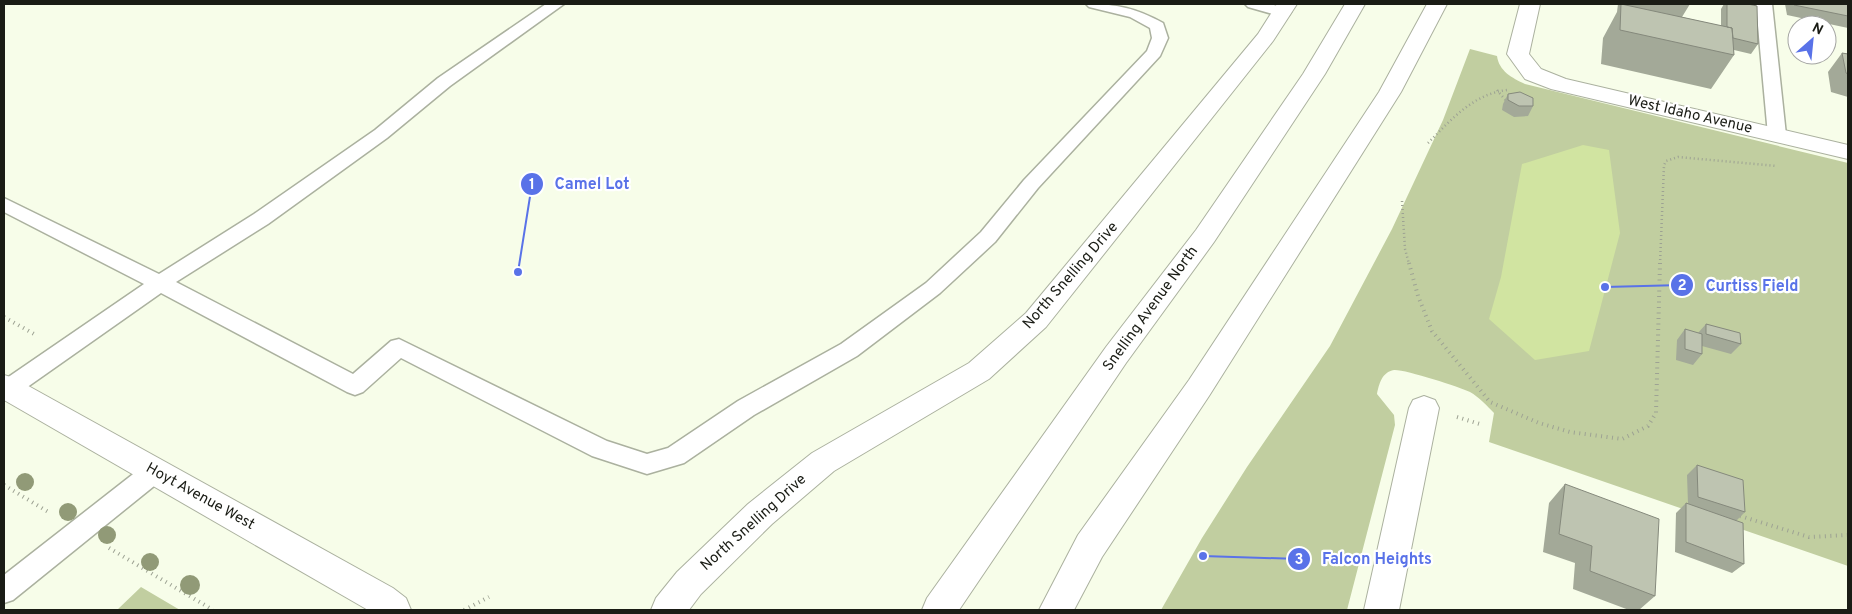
<svg xmlns="http://www.w3.org/2000/svg" width="1852" height="614" viewBox="0 0 1852 614" font-family="Overpass,sans-serif">
  <style>
    .green { fill: #c1cea0 }
    .water { fill: #d1e4a1 }
    .lines { fill: none; stroke-linecap: round; stroke-linejoin: round }
    .service-casing { stroke: #abb19f; stroke-width: 3 }
    .minor-casing { stroke: #abb19f; stroke-width: 2 }
    .primary-casing { stroke: #abb19f; stroke-width: 2 }
    .path-far1 { stroke: #9da293; stroke-width: 2.5; stroke-dasharray: 1 3; stroke-linecap: butt }
    .path { stroke: #9da293; stroke-width: 4; stroke-dasharray: 1 4.5; stroke-linecap: butt }
    .service { fill: #fff; fill-rule: evenodd }
    .minor { fill: #fff; fill-rule: evenodd }
    .primary { fill: #fff; fill-rule: evenodd }
    .tree { fill: #919a77 }
    .wall { fill: #a3a998 }
    .building { fill: #bec4b1; stroke: #85897c }
    .labels { text-anchor: middle; dominant-baseline: central; stroke-width: 4.5; stroke-linejoin: round; paint-order: stroke }
    .street-label { font-size: 15px; fill: #1a1c15; stroke: #fff }
    .leader { fill: none; stroke: #5972e8; stroke-width: 2 }
    .callout-dot { fill: #5972e8; stroke: #fff; stroke-width: 2 }
    .mark-label { font-size: 15px; text-anchor: middle; font-weight: bold; fill: #fff }
    .callout-label { font-size: 16px; text-anchor: middle; font-weight: bold; fill: #5972e8; stroke: #fff; stroke-width: 4.5; stroke-linejoin: round; paint-order: stroke }
  </style>
  <rect width="100%" height="100%" fill="#f7fde9"/>
  <path class="green" d="M1470 49 1497 56C1499 71 1512 78 1525 84L1848 163V566L1489 442 1494 413C1487 406 1479 397 1470 392 1460 387 1404 369 1394 370 1382 372 1379 384 1377 394L1394 415 1395 425 1347 610H1161L1202 538 1247 467 1330 346 1392 229 1443 120Z
    M141 587 180 610H117Z"/>
  <path class="water" d="M1583 145 1609 150 1620 233 1589 351 1535 360 1489 319 1501 277 1522 164Z"/>
  <g class="lines">
    <g class="service-casing">
      <path id="service" d="M546 4H564L450 86 387 138 268 224 176 282 353 374 391 341 399 339 607 441 647 454 668 448 738 401 841 344 926 283 981 232 1024 180 1147 51 1152 38 1150 28 1130 17 1089 7 1086 4C1117 4 1136 8 1163 23L1168 38 1160 56 1038 188 995 242 940 293 857 356 754 415 684 463 647 474 592 456 401 358 363 392 355 395 347 392 161 293 16 395 8 398 4 397V380L144 284 4 212V198L159 274 254 214 375 130 438 78Z
        M1245 4H1270L1289 9 1291 12 1289 15 1283 17 1248 7Z
        M1756 4H1772L1786 135 1783 139 1777 141 1771 139 1768 135Z
        M155 461 164 464 167 471 164 478 13 600 4 603V575L146 464Z"/>
    </g>
    <g class="minor-casing">
      <path id="minor" d="M1277 4H1297L1273 41 1046 327 989 379 834 471 772 524 701 594 689 610H651L656 598 677 572 748 504 812 453 969 363 1026 313 1258 34Z
        M1520 4H1540L1529 54 1541 69 1566 79 1848 145V159L1551 89 1525 79 1507 54Z
        M4 375 14 378 393 588 406 598 411 610H368L4 400Z
        M1424 396 1435 400 1439 408 1399 610H1364L1409 408 1413 400Z"/>
    </g>
    <g class="primary-casing">
      <path id="primary" d="M1345 4H1365L1325 74 1214 242 1126 363 959 610H922L927 598 1106 347 1196 230 1303 74Z
        M1427 4H1447L1401 92 1209 396 1102 557 1074 610H1039L1078 535 1189 380 1379 92Z"/>
    </g>
    <path class="path-far1" d="M1497 90 1507 102
      M1428 143C1451 120 1473 94 1507 90
      M1402 201 1405 249 1409 264
      M1660 264 1664 165 1666 161 1678 157 1777 166"/>
    <path class="path" d="M1409 263 1418 296 1432 331 1490 402 1539 423 1570 432 1622 439 1648 426 1656 413 1660 263
      M4 317 34 334
      M1457 417 1483 425
      M4 485 50 513
      M1740 516 1809 537 1848 535
      M109 548 213 610
      M464 610 489 597"/>
    <use href="#service" class="service"/>
    <use href="#minor" class="minor"/>
    <use href="#primary" class="primary"/>
  </g>
  <g class="tree">
    <circle cx="25" cy="482" r="9"/>
    <circle cx="68" cy="512" r="9"/>
    <circle cx="107" cy="535" r="9"/>
    <circle cx="150" cy="562" r="9"/>
    <circle cx="190" cy="585" r="10"/>
  </g>
  <path class="wall" d="M1618 4H1690L1682 17 1721 26V9L1724 4H1748L1758 44 1751 54 1734 50V55L1711 89 1601 64 1603 38 1617 12Z
    M1785 4H1848V28L1787 15Z
    M1842 53 1848 54V97L1831 92 1828 72Z
    M1508 94 1533 106 1528 116 1514 117 1502 110 1503 104Z
    M1706 324 1741 344 1731 354 1702 346V354L1693 365 1676 360 1677 340 1685 329 1698 333Z
    M1697 465 1745 512 1736 521 1744 564 1732 573 1675 552 1676 513 1686 503 1688 504 1687 475Z
    M1565 484 1655 596 1639 610H1629L1573 589 1575 563 1543 552 1549 503Z"/>
  <path class="building" d="M1621 4 1732 28 1734 55 1620 30Z
    M1727 4H1748L1757 6 1758 44 1733 38 1732 28 1727 27Z
    M1793 4H1848V16L1794 5Z
    M1842 53 1848 54V74L1846 73Z
    M1520 92 1533 98V106H1519L1508 100V94Z
    M1706 324 1740 333 1741 344 1706 334Z
    M1685 329 1702 334V354L1685 349Z
    M1697 465 1743 480 1745 512 1698 497Z
    M1565 484 1659 519 1655 596 1590 571 1592 546 1559 534Z
    M1686 503 1743 523 1744 564 1686 542Z"/>
  <g class="labels">
    <g class="street-label">
      <text transform="translate(1690 115) rotate(13)">West Idaho Avenue</text>
      <text transform="translate(1071 276) rotate(-49)">North Snelling Drive</text>
      <text transform="translate(1151 309) rotate(-54)">Snelling Avenue North</text>
      <text transform="translate(200 497) rotate(29)">Hoyt Avenue West</text>
      <text transform="translate(754 523) rotate(-42)">North Snelling Drive</text>
    </g>
  </g>
  <path class="leader" d="M518 272L532 184M1605 287L1682 285M1203 556L1299 559"/>
  <g class="callout-dot">
    <circle cx="518" cy="272" r="5"/>
    <circle cx="1605" cy="287" r="5"/>
    <circle cx="1203" cy="556" r="5"/>
    <circle cx="532" cy="184" r="12"/>
    <circle cx="1682" cy="285" r="12"/>
    <circle cx="1299" cy="559" r="12"/>
  </g>
  <g class="mark-label">
    <text x="532" y="189">1</text>
    <text x="1682" y="290">2</text>
    <text x="1299" y="564">3</text>
  </g>
  <g class="callout-label">
    <text x="592" y="189">Camel Lot</text>
    <text x="1752" y="291">Curtiss Field</text>
    <text x="1377" y="564">Falcon Heights</text>
  </g>
  <rect width="1852" height="614" fill="none" stroke="#1a1c15" stroke-width="10"/>
  <g transform="translate(1812 40) rotate(27)"><circle r="24" fill="#ffffff" stroke="#a3a4a1"/>
  <path d="M0-4L9 19L0 12L-9 19Z" fill="#5972e8"/>
  <text y="-8" font-size="14" font-weight="bold" text-anchor="middle" fill="#1a1c15">N</text>
  </g>
</svg>
